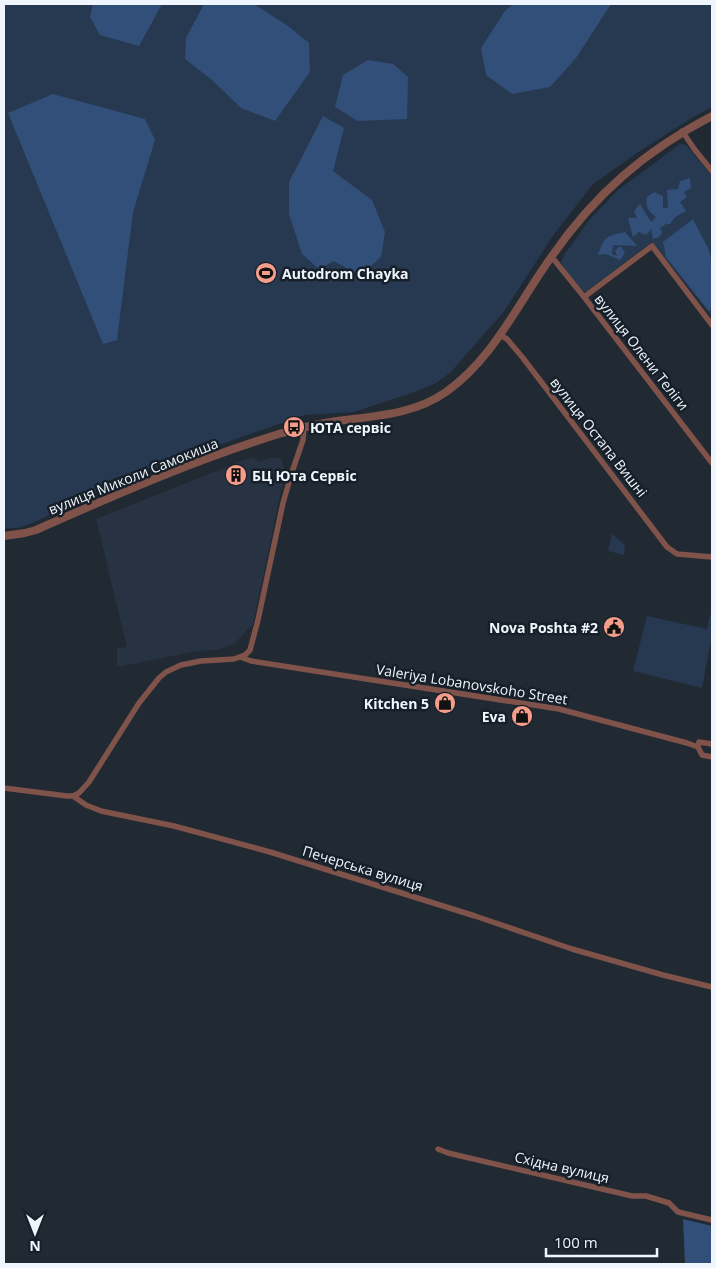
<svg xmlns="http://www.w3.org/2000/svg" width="716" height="1268" viewBox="0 0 716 1268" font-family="'Open Sans',sans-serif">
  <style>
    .built { fill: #273343 }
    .green { fill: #273951 }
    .forest { fill: #314f78 }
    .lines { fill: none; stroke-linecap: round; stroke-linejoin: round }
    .minor { stroke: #80534a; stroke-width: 5.5 }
    .tertiary { stroke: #80534a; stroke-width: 8 }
    .labels { text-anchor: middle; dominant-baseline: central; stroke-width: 5; stroke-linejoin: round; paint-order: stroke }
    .poi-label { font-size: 14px; font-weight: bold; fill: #f0f6fd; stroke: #171f29; text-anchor: start }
    .street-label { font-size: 14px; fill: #f0f6fd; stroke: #171f29 }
  </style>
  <rect width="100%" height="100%" fill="#212933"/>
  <path class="built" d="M252 457 260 462 268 458H281L285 472 253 624 234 644 216 650 197 651 117 667V648L127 647 96 519Z"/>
  <path class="green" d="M4 4H712V107L690 119 640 151 593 184 552 237 505 310 450 373 436 383 415 392 354 412 305 415 130 476 33 523 17 528H4Z
    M680 144 686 145 712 176V317L652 242 587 291H581L564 269 561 262 564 255 590 219 618 190Z
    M612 534 625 545 624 555 608 551Z
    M710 615H712V645H710L702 688 633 671 647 616 707 629Z"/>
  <path class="forest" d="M93 4H162L139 46 100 35 90 17Z
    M204 4H254L288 26 309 43 310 72 275 121 241 108 212 80 185 59 186 38Z
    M513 4H611L576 58 550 87 512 94 486 75 481 48 505 11Z
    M368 60 393 64 408 77 407 119 358 121 335 107 343 75Z
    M53 94 145 119 155 140 133 212 117 340 103 344 8 113Z
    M323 116 344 128 333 171 372 200 385 232 381 257 360 276 334 261 319 269 302 254 289 214V182Z
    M690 178 691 188 684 192 687 197 680 202 686 211 675 217 670 224H666L660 228 662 233 659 237 653 239 651 229 646 235 639 232 633 237 628 218H637L634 211 640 204 651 222 656 217C648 211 645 207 647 197L654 192 663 196V208H668L667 190 678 189 680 181Z
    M693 219 708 248 712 262V309L709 311 666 257 663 242Z
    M625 232 637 246 613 245 612 254 617 256 615 250 621 246 625 253 620 260 606 254 598 255C604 236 607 236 625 232Z
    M683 1219 712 1226V1264H685Z"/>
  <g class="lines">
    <path class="minor" d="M682 131 695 150 712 171
      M551 256 584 297 712 463
      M584 297 652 246 712 325
      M500 335 507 339 523 358 667 547 677 554 712 557
      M240 657 251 661 559 709 687 743 698 747 702 755 712 757
      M698 747 699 742 712 744
      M4 788 67 796H73L86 805 101 811 174 826 270 852 475 916 572 949 663 975 712 987
      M73 796 79 793 89 782 139 703 159 678 166 672 181 665 201 661 234 659 245 655 250 650 258 620 283 503 291 475 303 440 304 427
      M438 1149 448 1153 632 1196H646L669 1203 678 1212 712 1220"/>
    <path class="tertiary" d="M4 536 25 533 36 530C117 494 197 459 282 433 298 429 315 424 331 422 370 416 412 416 446 392 494 358 518 303 552 256 595 194 645 151 712 116"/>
  </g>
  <defs>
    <g id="stadium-disc" transform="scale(1.125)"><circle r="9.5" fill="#f49d8b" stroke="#171f29"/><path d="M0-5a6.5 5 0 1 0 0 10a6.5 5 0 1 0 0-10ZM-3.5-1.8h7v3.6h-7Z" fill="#111"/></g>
    <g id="bus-disc" transform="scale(1.125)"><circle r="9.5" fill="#f49d8b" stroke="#171f29"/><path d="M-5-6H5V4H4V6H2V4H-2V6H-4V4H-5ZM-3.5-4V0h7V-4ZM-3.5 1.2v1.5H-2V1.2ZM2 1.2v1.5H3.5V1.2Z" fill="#111"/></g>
    <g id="building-disc" transform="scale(1.125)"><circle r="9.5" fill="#f49d8b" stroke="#171f29"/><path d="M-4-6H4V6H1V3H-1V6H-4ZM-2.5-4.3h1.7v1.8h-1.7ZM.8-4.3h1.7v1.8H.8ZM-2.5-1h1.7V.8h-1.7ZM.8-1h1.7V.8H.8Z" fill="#111"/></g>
    <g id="civic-disc" transform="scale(1.125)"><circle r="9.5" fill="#f49d8b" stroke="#171f29"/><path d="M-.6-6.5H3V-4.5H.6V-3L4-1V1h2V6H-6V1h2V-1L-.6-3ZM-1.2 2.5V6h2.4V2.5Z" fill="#111"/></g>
    <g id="shop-disc" transform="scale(1.125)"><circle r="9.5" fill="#f49d8b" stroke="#171f29"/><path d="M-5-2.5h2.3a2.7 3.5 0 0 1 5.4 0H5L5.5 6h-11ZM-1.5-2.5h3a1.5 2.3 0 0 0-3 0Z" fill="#111"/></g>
  </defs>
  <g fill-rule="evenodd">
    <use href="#stadium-disc" x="266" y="273"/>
    <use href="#bus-disc" x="294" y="427"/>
    <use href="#building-disc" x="236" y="475"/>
    <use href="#civic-disc" x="614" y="627"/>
    <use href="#shop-disc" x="445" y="703"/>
    <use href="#shop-disc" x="522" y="716"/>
  </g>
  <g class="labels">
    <g class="poi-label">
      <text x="282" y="273">Autodrom Chayka</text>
      <text x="310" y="427">ЮТА сервіс</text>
      <text x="252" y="475">БЦ Юта Сервіс</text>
      <text x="598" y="627" text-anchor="end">Nova Poshta #2</text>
      <text x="429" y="703" text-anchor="end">Kitchen 5</text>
      <text x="506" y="716" text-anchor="end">Eva</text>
    </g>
    <g class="street-label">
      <text transform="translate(642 352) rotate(52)">вулиця Олени Теліги</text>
      <text transform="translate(599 437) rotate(52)">вулиця Остапа Вишні</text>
      <text transform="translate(133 476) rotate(-22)">вулиця Миколи Самокиша</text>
      <text transform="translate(472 684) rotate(9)">Valeriya Lobanovskoho Street</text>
      <text transform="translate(363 868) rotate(17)">Печерська вулиця</text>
      <text transform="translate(562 1167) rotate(13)">Східна вулиця</text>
    </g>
  </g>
  <rect width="716" height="1268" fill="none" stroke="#f0f6fd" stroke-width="10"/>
  <g transform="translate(35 1233) rotate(180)" stroke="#171f29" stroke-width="4" paint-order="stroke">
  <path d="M0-4L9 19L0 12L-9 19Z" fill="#f0f6fd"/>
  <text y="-8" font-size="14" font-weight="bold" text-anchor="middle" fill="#f0f6fd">N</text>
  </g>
  <path d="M546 1248v8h111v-8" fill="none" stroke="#f0f6fd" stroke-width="2.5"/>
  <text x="554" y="1248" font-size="15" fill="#f0f6fd" stroke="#171f29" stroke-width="4" paint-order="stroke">100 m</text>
</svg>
